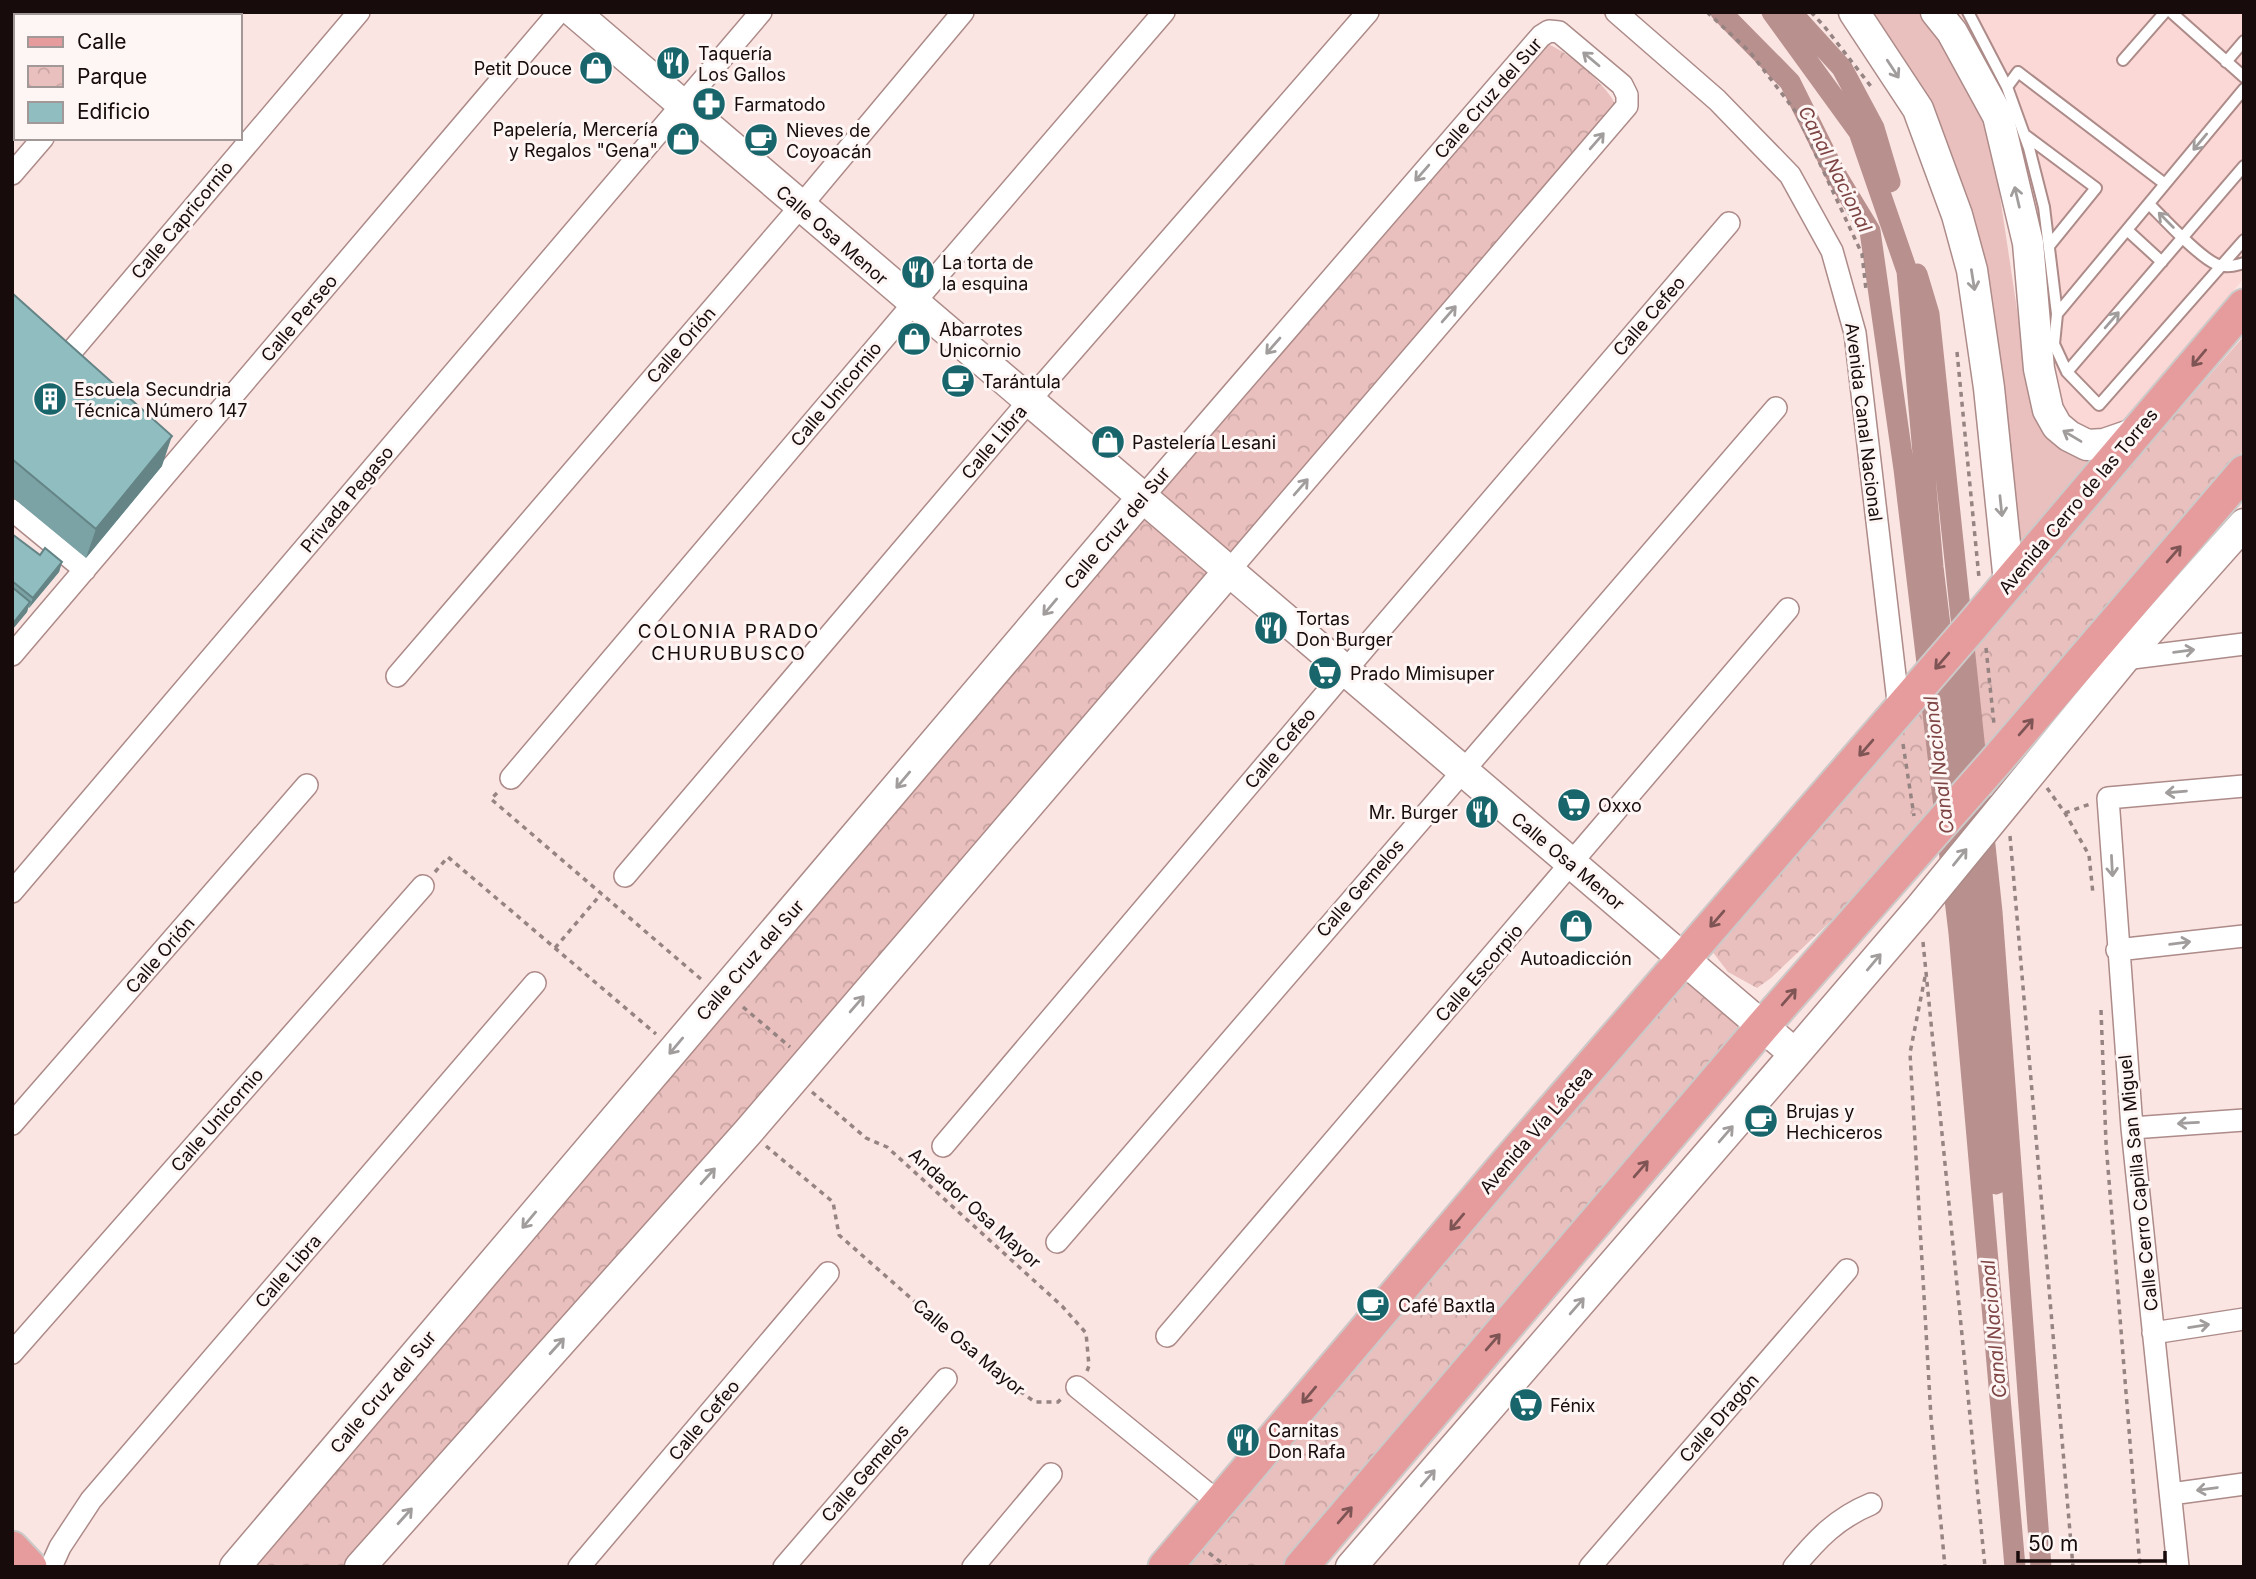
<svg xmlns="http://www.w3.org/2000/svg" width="2256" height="1579" viewBox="0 0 2256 1579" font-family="Inter,sans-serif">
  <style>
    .built { fill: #fbd7d5 }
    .grass { fill: #eac0be }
    .park { fill: url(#park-crowns) }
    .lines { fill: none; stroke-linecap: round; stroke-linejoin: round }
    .canal { stroke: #b8908e; stroke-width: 21 }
    .lane-casing { stroke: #ac8b89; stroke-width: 14 }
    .street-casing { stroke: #ac8b89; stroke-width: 24 }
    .secondary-casing { stroke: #ac8b89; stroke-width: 33 }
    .primary-casing { stroke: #ccc9c9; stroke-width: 37 }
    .path { stroke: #968483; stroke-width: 3.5; stroke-dasharray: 5 5; stroke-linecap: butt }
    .lane { stroke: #fff; stroke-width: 10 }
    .street { stroke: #fff; stroke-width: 21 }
    .secondary { stroke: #fff; stroke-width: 30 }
    .primary { stroke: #e69c9d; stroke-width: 33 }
    .wall { fill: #7ba3a5 }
    .shaded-wall { fill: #648486 }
    .building { fill: #8fbdc0; stroke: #648486; stroke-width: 2 }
    .oneway { stroke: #a29d9d }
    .oneway2 { stroke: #7e5454 }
    .labels { text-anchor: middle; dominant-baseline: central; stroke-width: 6; stroke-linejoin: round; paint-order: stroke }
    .poi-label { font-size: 18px; fill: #170b0b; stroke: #fdf6f5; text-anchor: start }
    .street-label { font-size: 18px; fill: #170b0b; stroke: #fdf6f5 }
    .water-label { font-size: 19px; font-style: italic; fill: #7d4443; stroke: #fdf6f5 }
    .neighbourhood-label { font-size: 19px; letter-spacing: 2px; fill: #170b0b; stroke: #fdf6f5 }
  </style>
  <defs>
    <pattern id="park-crowns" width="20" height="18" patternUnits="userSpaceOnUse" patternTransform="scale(1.75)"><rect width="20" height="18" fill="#eac0be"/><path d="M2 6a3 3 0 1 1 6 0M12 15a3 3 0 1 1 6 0" fill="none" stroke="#c8a4a2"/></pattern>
  </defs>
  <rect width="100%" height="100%" fill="#fbe5e3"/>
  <path class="built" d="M1950 12H2244V278L2119 427 2106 433 2074 427 2060 410 2055 385 2043 263Z"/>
  <path class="grass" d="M1861 12H1921L1941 43 1989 123 2033 416 2045 432 2103 457 2021 551 1974 254Z"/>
  <path class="park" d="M1543 43C1563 46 1611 88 1617 108L353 1567H245Z
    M2244 336V450L1871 883 1771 978 1757 988 1728 972 1708 946Z
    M1677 971 1745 1029 1286 1567H1177Z"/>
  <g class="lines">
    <path class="canal" d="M1721 12 1790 82 1835 173 1870 231 1904 469 1959 933 2015 1567
      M1772 12 1859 132 1907 271 1933 567 1970 875 1996 1184
      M1791 12 1842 68 1874 128 1890 182
      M1917 274 1929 314 1992 912 2041 1567"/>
    <g class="lane-casing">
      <path id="lane" d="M1968 12 2007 87
        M2171 12 2244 77
        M2123 60 2165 12
        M2226 62 2244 41
        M2025 135 2096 188 2049 246
        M2165 184 2018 72 2007 87 2029 148 2044 207 2057 314 2054 344 2067 372 2099 405 2244 240
        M2149 204C2163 218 2199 257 2216 264 2226 268 2234 266 2244 263
        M2127 230 2162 262
        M2057 314 2244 89
        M2067 372 2244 166"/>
    </g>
    <g class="street-casing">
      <path id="street" d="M1616 12 1717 100 1790 175 1832 251 1855 333 1899 710
        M151 16 154 12
        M12 174 43 138
        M60 365 359 12
        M1142 498 1541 36 1549 31 1559 32 1622 85 1627 95V106L1228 572
        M12 510 85 570
        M12 655 559 12
        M2124 659 2244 644
        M397 676 800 207 963 12
        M511 778 913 304 1164 12
        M625 876 1028 402 1368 12
        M12 892 761 12
        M2117 950 2244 936
        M12 1124 307 785
        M2132 1128 2244 1120
        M943 1146 1368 644 1729 223
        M1057 1242 1776 408
        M2153 1333 2244 1319
        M1167 1336 1788 609
        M12 1353 423 886
        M1077 1387 1218 1502
        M2171 1494 2244 1484
        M51 1567 60 1547 91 1500 535 983
        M579 1567 828 1273
        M784 1567 946 1379
        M973 1567 1051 1474
        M1590 1567 1847 1270
        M1794 1567C1817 1539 1837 1518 1871 1504
        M2178 1567 2132 1128 2108 798 2244 786"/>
    </g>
    <g class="secondary-casing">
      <path id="secondary" d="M574 12 1795 1054
        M1854 12 1918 109 1957 215 1972 270 1989 388 2009 582
        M1936 12 1952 32 1998 116 2028 243 2039 369 2048 410 2057 426 2069 436 2087 445 2104 444 2136 433
        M235 1567 1142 498
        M360 1567 748 1132 1228 572
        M1351 1567 1795 1054 1920 908 2124 659 2244 524"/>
    </g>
    <g class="primary-casing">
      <path id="primary" d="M12 1548 30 1567
        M1165 1567 1507 1163 1972 626 2244 306
        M1301 1567 1762 1027 1997 760 2244 472"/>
    </g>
    <path class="path" d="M1707 12 1750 52 1796 112 1862 254 1866 290
      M1811 12 1824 26 1873 89
      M1957 352 1979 578
      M1986 648 1994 724
      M1903 744 1914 816
      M2047 788 2065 813 2089 855 2093 894
      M497 793 491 799 702 980
      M2065 813 2090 804
      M2010 836 2073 1567
      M435 872 448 857 656 1034
      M1923 942 1985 1567
      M555 948 601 894
      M1925 977 1910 1053 1931 1418 1945 1567
      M743 1007 790 1047
      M2101 1010 2106 1143 2140 1567
      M812 1092 866 1138 887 1147 1062 1306 1086 1333 1089 1366 1087 1371
      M766 1146 833 1202 839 1235 1004 1380 1035 1402H1058L1061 1399
      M1209 1553 1227 1567"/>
    <use href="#lane" class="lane"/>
    <use href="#street" class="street"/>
    <use href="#secondary" class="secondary"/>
    <use href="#primary" class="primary"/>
  </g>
  <path class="wall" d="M12 293 162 466 86 558 12 497Z
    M12 534 40 555 62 562 59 572 29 608 28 607 27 612 12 630Z"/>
  <path class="shaded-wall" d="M172 436 162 466 86 558 96 529Z
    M62 562 59 572 29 608 33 598Z
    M30 602 27 612 12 630 14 622Z"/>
  <path class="building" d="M12 293 172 436 96 529 12 459Z
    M12 534 40 555 45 548 62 562 33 598 12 581Z
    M12 587 30 602 14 622 12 621Z"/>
  <defs><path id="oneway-shaft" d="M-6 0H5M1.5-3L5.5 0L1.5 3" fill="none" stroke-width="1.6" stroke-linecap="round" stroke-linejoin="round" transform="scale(1.75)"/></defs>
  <g class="oneway">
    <use href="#oneway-shaft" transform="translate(1591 59) rotate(-140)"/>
    <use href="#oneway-shaft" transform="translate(1893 69) rotate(57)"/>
    <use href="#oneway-shaft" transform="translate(1597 141) rotate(-49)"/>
    <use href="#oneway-shaft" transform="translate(2200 142) rotate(130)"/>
    <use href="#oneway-shaft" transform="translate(1422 173) rotate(131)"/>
    <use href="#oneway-shaft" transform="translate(2017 197) rotate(-103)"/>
    <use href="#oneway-shaft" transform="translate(2166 220) rotate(-135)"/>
    <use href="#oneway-shaft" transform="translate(1973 280) rotate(81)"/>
    <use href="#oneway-shaft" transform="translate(1449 314) rotate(-49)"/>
    <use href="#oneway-shaft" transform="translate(2112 320) rotate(-49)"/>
    <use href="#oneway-shaft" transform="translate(1273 346) rotate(131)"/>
    <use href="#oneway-shaft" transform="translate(2072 436) rotate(-149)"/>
    <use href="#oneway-shaft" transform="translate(1301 487) rotate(-49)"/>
    <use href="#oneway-shaft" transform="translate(2001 506) rotate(84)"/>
    <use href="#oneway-shaft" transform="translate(1050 607) rotate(130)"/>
    <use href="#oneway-shaft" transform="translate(2184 651) rotate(-7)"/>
    <use href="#oneway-shaft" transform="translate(903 780) rotate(130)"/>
    <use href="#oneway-shaft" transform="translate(2176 792) rotate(175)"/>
    <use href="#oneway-shaft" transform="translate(1960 857) rotate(-51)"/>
    <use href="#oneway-shaft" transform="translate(2112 866) rotate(87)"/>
    <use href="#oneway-shaft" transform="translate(2180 943) rotate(-7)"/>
    <use href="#oneway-shaft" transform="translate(1874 962) rotate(-50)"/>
    <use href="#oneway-shaft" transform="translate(857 1004) rotate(-49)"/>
    <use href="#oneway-shaft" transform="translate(676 1046) rotate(130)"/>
    <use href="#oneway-shaft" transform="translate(2188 1123) rotate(177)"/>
    <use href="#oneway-shaft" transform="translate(1726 1134) rotate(-49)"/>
    <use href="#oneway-shaft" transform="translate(708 1176) rotate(-48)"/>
    <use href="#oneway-shaft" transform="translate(529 1220) rotate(130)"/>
    <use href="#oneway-shaft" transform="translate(1577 1306) rotate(-49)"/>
    <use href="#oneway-shaft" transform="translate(2199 1326) rotate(-9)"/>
    <use href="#oneway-shaft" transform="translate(557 1346) rotate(-48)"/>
    <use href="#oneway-shaft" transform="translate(1428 1478) rotate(-49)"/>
    <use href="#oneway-shaft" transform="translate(2207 1489) rotate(172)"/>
    <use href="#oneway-shaft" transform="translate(405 1516) rotate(-48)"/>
  </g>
  <g class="oneway2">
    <use href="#oneway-shaft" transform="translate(2199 358) rotate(130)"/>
    <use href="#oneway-shaft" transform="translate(2174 554) rotate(-49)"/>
    <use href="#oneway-shaft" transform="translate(1942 661) rotate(131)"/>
    <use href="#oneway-shaft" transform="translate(2026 727) rotate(-49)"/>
    <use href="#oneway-shaft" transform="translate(1866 748) rotate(131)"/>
    <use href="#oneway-shaft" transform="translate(1717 919) rotate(131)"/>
    <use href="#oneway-shaft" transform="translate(1789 997) rotate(-49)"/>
    <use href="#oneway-shaft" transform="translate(1641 1169) rotate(-49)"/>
    <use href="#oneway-shaft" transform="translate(1457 1222) rotate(130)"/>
    <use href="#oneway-shaft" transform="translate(1493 1342) rotate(-49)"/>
    <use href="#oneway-shaft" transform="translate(1309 1395) rotate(130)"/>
    <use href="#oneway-shaft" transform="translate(1345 1515) rotate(-49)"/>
  </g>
  <defs>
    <g id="restaurant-disc" transform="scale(1.75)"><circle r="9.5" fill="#18666b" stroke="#fdf6f5"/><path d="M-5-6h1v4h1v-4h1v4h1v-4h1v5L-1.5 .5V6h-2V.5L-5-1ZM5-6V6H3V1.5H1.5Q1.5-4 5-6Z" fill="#fff"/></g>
    <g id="shop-disc" transform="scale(1.75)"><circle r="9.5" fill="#18666b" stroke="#fdf6f5"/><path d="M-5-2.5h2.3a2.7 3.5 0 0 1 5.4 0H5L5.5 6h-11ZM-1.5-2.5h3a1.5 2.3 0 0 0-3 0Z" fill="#fff"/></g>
    <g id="pharmacy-disc" transform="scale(1.75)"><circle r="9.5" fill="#18666b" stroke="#fdf6f5"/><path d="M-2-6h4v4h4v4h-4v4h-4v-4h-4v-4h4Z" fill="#fff"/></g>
    <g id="cafe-disc" transform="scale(1.75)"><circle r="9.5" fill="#18666b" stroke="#fdf6f5"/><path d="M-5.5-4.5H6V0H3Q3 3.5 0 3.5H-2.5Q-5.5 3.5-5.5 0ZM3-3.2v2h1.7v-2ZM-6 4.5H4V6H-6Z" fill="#fff"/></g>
    <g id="building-disc" transform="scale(1.75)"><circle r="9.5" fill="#18666b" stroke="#fdf6f5"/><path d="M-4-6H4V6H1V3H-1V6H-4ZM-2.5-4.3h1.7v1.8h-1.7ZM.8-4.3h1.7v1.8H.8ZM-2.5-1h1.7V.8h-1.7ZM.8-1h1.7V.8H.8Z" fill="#fff"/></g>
    <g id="supermarket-disc" transform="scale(1.75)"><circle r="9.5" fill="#18666b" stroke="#fdf6f5"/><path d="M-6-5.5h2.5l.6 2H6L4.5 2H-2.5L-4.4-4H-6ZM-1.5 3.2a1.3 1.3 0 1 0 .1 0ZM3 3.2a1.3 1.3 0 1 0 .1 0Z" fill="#fff"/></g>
  </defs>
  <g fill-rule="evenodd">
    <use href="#restaurant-disc" x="673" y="63"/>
    <use href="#shop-disc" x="596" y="68"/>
    <use href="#pharmacy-disc" x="709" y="104"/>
    <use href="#shop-disc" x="683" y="139"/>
    <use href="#cafe-disc" x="761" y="140"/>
    <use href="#restaurant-disc" x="918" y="272"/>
    <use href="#shop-disc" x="914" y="339"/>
    <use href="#cafe-disc" x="958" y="381"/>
    <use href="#building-disc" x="50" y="399"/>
    <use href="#shop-disc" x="1108" y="442"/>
    <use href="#restaurant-disc" x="1271" y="628"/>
    <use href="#supermarket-disc" x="1325" y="673"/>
    <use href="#supermarket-disc" x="1574" y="805"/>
    <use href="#restaurant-disc" x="1482" y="812"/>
    <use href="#shop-disc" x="1576" y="926"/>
    <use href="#cafe-disc" x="1761" y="1121"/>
    <use href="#cafe-disc" x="1373" y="1305"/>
    <use href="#supermarket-disc" x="1526" y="1405"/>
    <use href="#restaurant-disc" x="1243" y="1440"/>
  </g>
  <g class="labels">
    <g class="poi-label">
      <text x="698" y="53">Taquería<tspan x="698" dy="21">Los Gallos</tspan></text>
      <text x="572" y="68" text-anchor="end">Petit Douce</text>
      <text x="734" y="104">Farmatodo</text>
      <text x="658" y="129" text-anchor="end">Papelería, Mercería<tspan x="658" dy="21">y Regalos "Gena"</tspan></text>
      <text x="786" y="130">Nieves de<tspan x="786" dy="21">Coyoacán</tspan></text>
      <text x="942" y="262">La torta de<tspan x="942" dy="21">la esquina</tspan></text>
      <text x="939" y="329">Abarrotes<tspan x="939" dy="21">Unicornio</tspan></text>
      <text x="982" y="381">Tarántula</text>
      <text x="74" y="389">Escuela Secundria<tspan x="74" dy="21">Técnica Número 147</tspan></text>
      <text x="1132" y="442">Pastelería Lesani</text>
      <text x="1296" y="618">Tortas<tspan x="1296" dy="21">Don Burger</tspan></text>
      <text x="1350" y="673">Prado Mimisuper</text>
      <text x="1598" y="805">Oxxo</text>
      <text x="1458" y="812" text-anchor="end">Mr. Burger</text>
      <text x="1576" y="958" text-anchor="middle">Autoadicción</text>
      <text x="1786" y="1111">Brujas y<tspan x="1786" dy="21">Hechiceros</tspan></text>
      <text x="1398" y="1305">Café Baxtla</text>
      <text x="1550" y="1405">Fénix</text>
      <text x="1268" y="1430">Carnitas<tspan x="1268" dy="21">Don Rafa</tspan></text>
    </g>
    <g class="street-label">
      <text transform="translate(1488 98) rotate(-49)">Calle Cruz del Sur</text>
      <text transform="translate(182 220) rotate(-50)">Calle Capricornio</text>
      <text transform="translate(832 235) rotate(41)">Calle Osa Menor</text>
      <text transform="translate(1649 316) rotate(-49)">Calle Cefeo</text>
      <text transform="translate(299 318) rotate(-50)">Calle Perseo</text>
      <text transform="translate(681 345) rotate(-49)">Calle Orión</text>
      <text transform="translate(836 394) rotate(-50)">Calle Unicornio</text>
      <text transform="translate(1864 422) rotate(83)">Avenida Canal Nacional</text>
      <text transform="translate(994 442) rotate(-50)">Calle Libra</text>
      <text transform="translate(347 499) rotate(-50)">Privada Pegaso</text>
      <text transform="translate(2078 501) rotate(-50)">Avenida Cerro de las Torres</text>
      <text transform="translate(1117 528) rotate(-50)">Calle Cruz del Sur</text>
      <text transform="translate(1280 748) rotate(-50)">Calle Cefeo</text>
      <text transform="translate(1568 861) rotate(40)">Calle Osa Menor</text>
      <text transform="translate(1360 888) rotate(-49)">Calle Gemelos</text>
      <text transform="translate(160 955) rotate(-49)">Calle Orión</text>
      <text transform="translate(750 960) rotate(-49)">Calle Cruz del Sur</text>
      <text transform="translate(1479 973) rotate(-49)">Calle Escorpio</text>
      <text transform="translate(217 1120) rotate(-49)">Calle Unicornio</text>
      <text transform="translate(1536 1130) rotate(-49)">Avenida Vía Láctea</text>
      <text transform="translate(2138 1183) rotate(-96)">Calle Cerro Capilla San Miguel</text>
      <text transform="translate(975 1208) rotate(42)">Andador Osa Mayor</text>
      <text transform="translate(288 1271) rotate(-49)">Calle Libra</text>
      <text transform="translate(969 1347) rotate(40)">Calle Osa Mayor</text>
      <text transform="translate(383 1392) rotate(-50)">Calle Cruz del Sur</text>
      <text transform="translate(1719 1418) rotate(-49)">Calle Dragón</text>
      <text transform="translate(704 1420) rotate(-50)">Calle Cefeo</text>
      <text transform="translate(865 1473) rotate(-49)">Calle Gemelos</text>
    </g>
    <g class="water-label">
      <text transform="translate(1835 169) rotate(63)">Canal Nacional</text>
      <text transform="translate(1939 765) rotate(-97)">Canal Nacional</text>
      <text transform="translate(1994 1329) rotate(-95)">Canal Nacional</text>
    </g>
    <g class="neighbourhood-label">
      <text x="729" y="631">COLONIA PRADO<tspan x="729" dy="22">CHURUBUSCO</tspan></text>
    </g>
  </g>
  <rect width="2256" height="1579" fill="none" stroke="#170b0b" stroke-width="28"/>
  <rect x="14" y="14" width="228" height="126" fill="#fdf6f5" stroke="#a19897" stroke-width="2"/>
  <rect x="28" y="37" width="35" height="10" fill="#e69c9d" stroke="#a19897" stroke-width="2"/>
  <text x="77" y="49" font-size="21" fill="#170b0b">Calle</text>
  <rect x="28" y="66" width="35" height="21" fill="url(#park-crowns)" stroke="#a19897" stroke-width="2"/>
  <text x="77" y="84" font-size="21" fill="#170b0b">Parque</text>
  <rect x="28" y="102" width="35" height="21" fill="#8fbdc0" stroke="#a19897" stroke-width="2"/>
  <text x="77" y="119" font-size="21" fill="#170b0b">Edificio</text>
  <path d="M2018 1551v10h147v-10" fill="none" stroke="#170b0b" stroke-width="3.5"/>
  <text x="2028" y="1551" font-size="21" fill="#170b0b" stroke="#fdf6f5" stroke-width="5" paint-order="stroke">50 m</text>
</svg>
